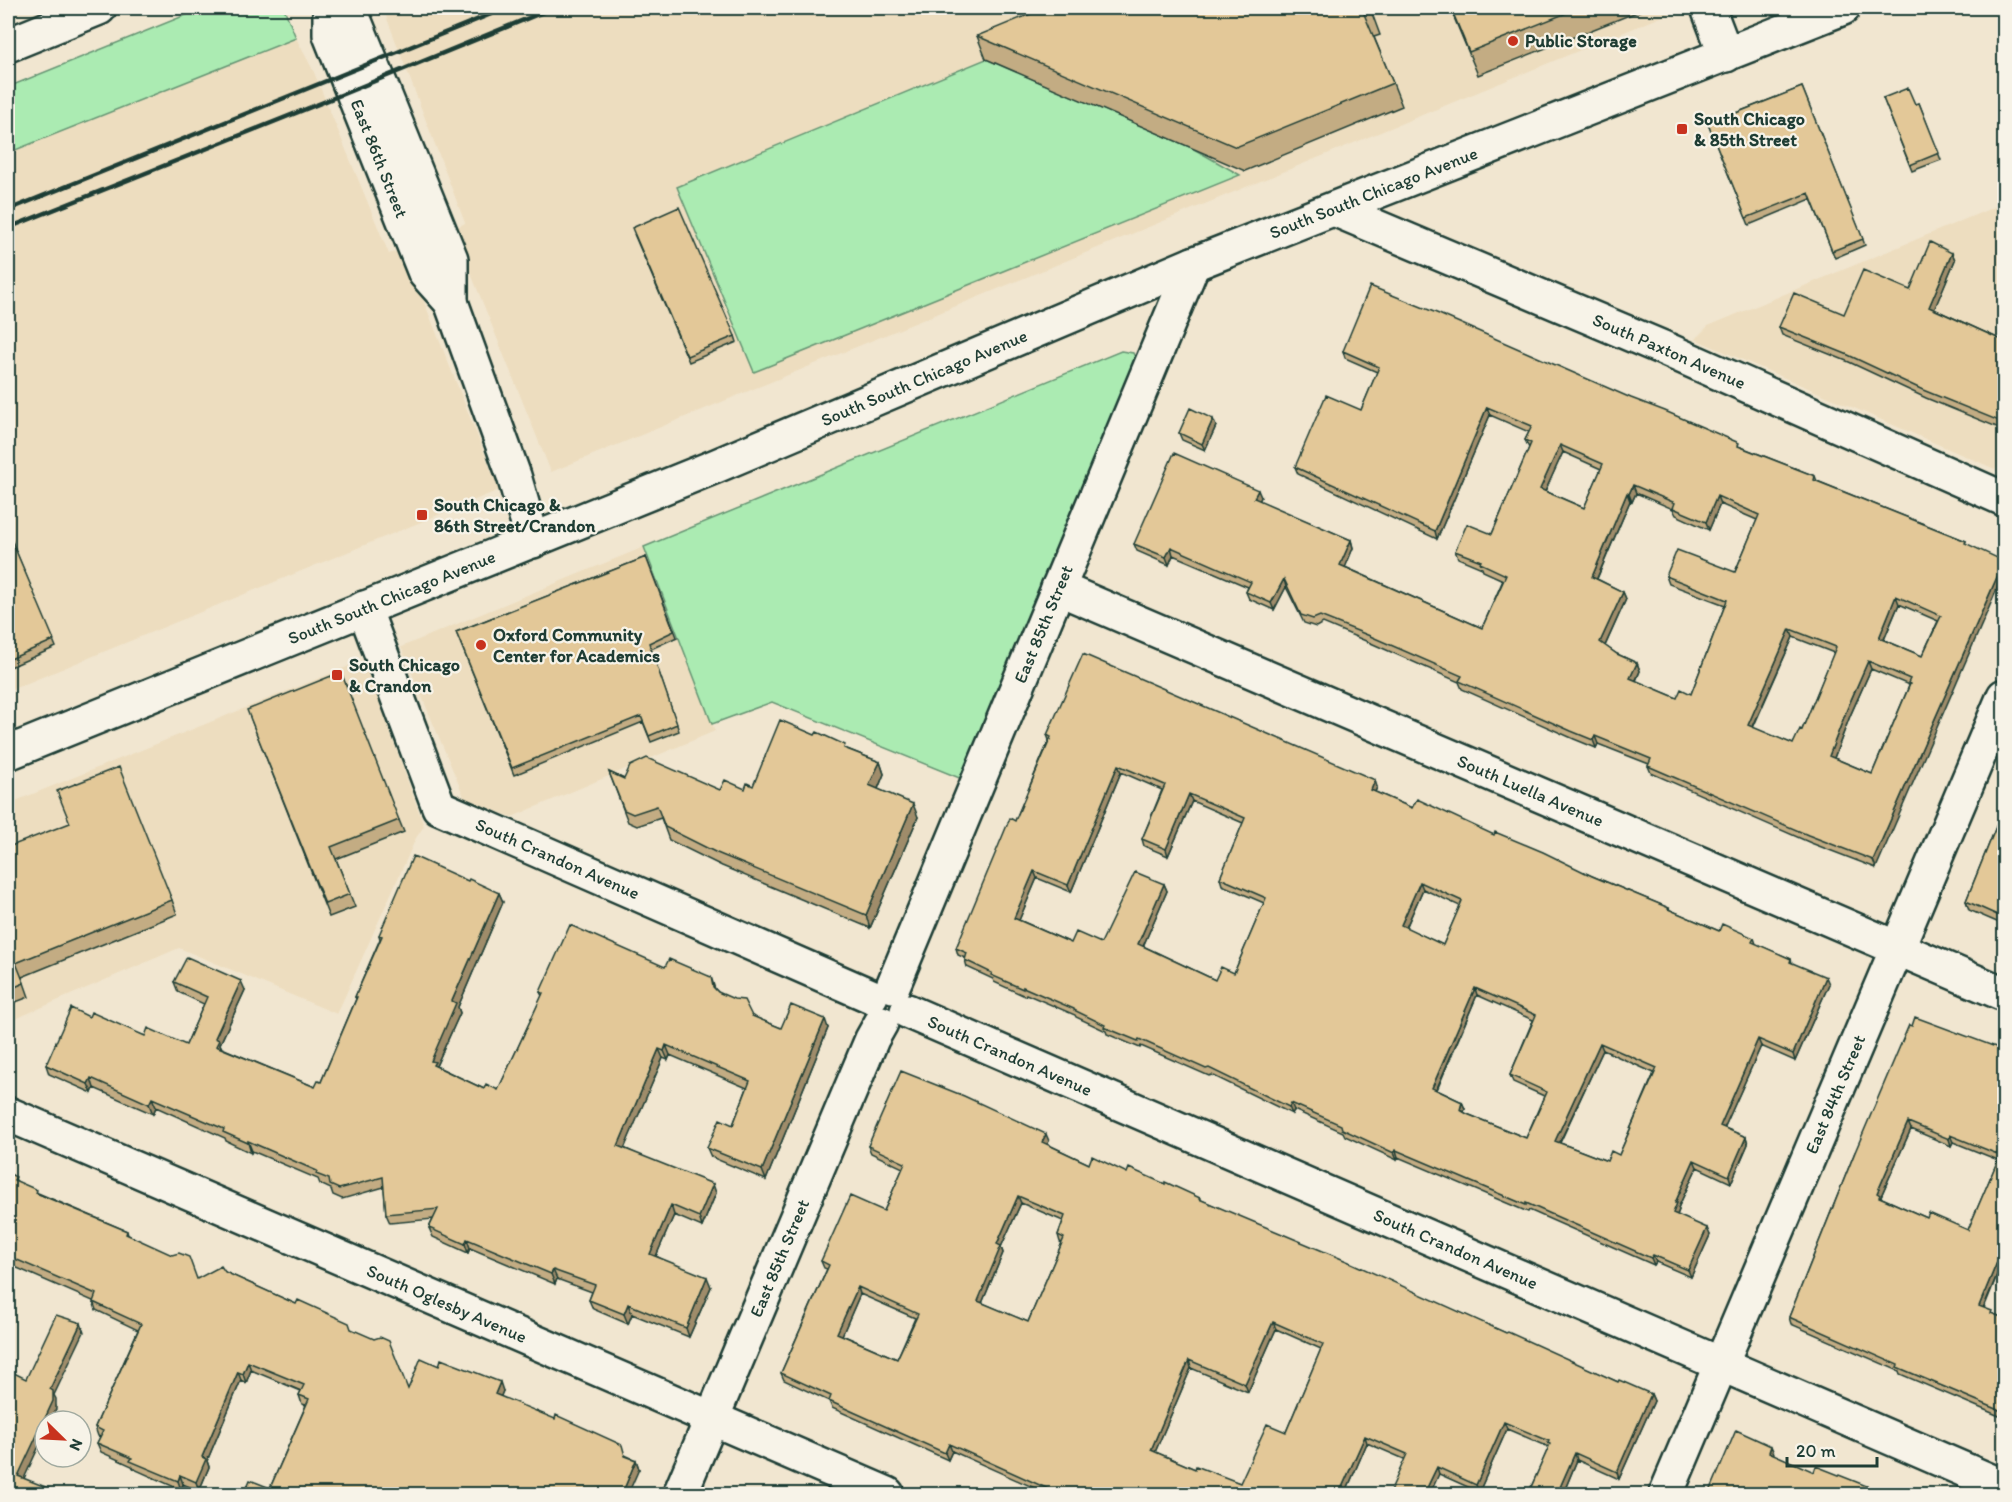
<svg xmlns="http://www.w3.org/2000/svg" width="2012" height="1502" font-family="Itim,sans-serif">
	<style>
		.built { fill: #edddbf }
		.green { fill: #abebb2; stroke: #659473; stroke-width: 1.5 }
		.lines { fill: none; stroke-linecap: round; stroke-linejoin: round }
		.minor-casing { stroke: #1f3d34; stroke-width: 38 }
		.major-casing { stroke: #1f3d34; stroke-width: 38 }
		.highway-casing { stroke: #1f3d34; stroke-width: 38 }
		.minor { stroke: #f7f3e8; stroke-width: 33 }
		.major { stroke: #f7f3e8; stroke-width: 33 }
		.highway { stroke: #f7f3e8; stroke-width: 33 }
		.rail { stroke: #1f3d34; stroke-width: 4.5 }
		.wall { fill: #c3ac83; stroke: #1f3d34; stroke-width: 1.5; fill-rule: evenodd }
		.shaded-wall { fill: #9f8c6a; stroke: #1f3d34; stroke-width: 1.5 }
		.building { fill: #e3c898; stroke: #1f3d34; stroke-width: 1.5; fill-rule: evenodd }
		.poi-dot { fill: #c8321e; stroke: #f7f3e8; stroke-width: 2 }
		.labels { text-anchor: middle; stroke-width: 4.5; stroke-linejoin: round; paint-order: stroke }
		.poi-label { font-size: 18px; font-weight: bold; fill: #1f3d34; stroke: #f7f3e8; text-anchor: start }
		.street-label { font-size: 18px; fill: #1f3d34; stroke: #f7f3e8 }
	</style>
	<rect width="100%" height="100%" fill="#f1e6d0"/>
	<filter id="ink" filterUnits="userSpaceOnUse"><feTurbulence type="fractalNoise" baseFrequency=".0167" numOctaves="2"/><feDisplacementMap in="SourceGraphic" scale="12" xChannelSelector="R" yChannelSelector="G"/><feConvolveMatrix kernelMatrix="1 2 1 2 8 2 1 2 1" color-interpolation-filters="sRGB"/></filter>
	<g filter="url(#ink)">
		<!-- built -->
		<path class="built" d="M383,8H1683L551,472L453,229L465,223Z
			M296,38L313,70L389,254L403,249L499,490L8,691V153Z
			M2004,203V473L1695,339L1708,326Z
			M644,547L715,731L512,817L465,799L401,647Z
			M364,660L424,826L416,838L337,1014L179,948L8,1022V804Z"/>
		<!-- green -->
		<path class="green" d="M203,8H284L296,38L8,153V87Z
			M986,59L1192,148L1240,175L754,372L677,187Z
			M1121,351L1133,353L1139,366L962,779L772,702L712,724L644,547Z"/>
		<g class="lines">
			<!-- minor casing -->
			<g class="minor-casing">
				<g id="minor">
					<path id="s1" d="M330,8V35L425,273L451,302V259L356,24L340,8"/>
					<path d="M1708,8L1726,55"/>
					<path id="s2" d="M1334,209L1663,348L2004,499"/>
					<path d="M451,302L514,476L533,541"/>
					<path id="s3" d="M1058,588L2004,994"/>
					<path id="s4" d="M364,608L439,807L871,996"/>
					<path id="s5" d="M893,986L1193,264"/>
					<path id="s6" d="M907,1011L2004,1487"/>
					<path id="s7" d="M8,1114L887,1494"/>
					<path id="s8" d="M680,1494L872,1039L881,1023"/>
					<path id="s9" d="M1666,1494L2004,696"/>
				</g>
			</g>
			<!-- major casing -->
			<g class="major-casing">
				<g id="major">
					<path id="s10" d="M8,753L716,466L1193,264L1843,8"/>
				</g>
			</g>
			<!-- highway casing -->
			<g class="highway-casing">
				<path id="highway" d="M8,45L99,8"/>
			</g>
			<!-- minor -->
			<use href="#minor" class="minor"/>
			<!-- major -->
			<use href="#major" class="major"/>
			<!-- highway -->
			<use href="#highway" class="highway"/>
			<!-- rail -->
			<path class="rail" d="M8,210L506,8
				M8,228L326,101L553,8"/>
		</g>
		<!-- wall -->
		<path class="wall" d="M1370,8L1380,35L1374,37L1393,83L1402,106L1245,171L986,59L977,36Z
			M1450,8H1647L1478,75Z
			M1802,87L1865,245L1835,258L1811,199L1749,225L1708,124Z
			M1883,98L1915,104L1919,103L1941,160L1912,171Z
			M634,234L735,336L737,342L689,362Z
			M1952,253L1955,260L1934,309L2004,341V430L1926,398L1849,362L1782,335L1779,327L1844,314L1910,290Z
			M1343,351L1741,447L1815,476L1817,481L1966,541L1876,868L1811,843L1651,773L1648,766L1649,764L1598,744L1596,748L1574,739L1462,689L1459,682L1373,644L1323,623L1316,627L1304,623L1286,587L1274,610L1249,599L1246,592L1248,587L1173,555L1169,565L1137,551L1134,544L1261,497L1259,501L1351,540L1353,548L1345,567L1482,628L1503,580L1483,571L1482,568L1458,558L1455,551L1492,534L1529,448L1525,440L1529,432L1490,415L1437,539L1298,474L1295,467L1361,410L1377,372L1345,358ZM1563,452L1601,469L1584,508L1545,491ZM1636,493L1673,509L1676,515L1709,530L1720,504L1757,520L1735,572L1666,576L1669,584L1725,605L1691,694L1677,698L1636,681L1640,671L1637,663L1617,654L1605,646L1626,599L1623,592L1597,579L1630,501L1632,502ZM1899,604L1938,621L1922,656L1884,640ZM1793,637L1834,653L1802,730L1793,744L1753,728ZM1871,669L1909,685V686L1872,774L1834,758L1850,716Z
			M1216,426L1205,450L1182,440L1179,433Z
			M8,532L56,647L8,668Z
			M646,557L677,637L651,649L679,731L651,742L643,722L514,775L456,632Z
			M252,722L399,820L404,832L336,859L355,907L329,917Z
			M1047,735L1377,787L1375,792L1412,808L1494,835L1669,908L1670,910L1719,931L1754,938L1756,944L1791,959L1792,963L1829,984L1795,1061L1761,1046L1724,1128L1746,1137L1748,1144L1731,1183L1697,1167L1678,1208L1679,1210L1677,1215L1710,1235L1691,1277L1656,1262L1654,1265L1529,1210L1528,1212L1398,1157L1397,1160L1345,1136L1343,1132L1294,1110L1292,1114L1212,1075L1209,1076L1141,1046L1140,1048L1107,1034L1106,1031L1076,1017L1075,1015L1026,994L1025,996L994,982L993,979L967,967L965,960V958L958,955L956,948L1015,821L1049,740ZM1121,772L1162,790L1142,839L1144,846L1168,856L1192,801L1243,823L1220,878L1222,885L1264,903L1234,973L1215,980L1143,946L1167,891L1164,884L1101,943H1071L1019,920L1037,878L1071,892ZM1423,889L1460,906L1443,945L1406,928ZM1477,995L1533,1020L1510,1075L1513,1082L1544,1096L1526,1138L1467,1114L1464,1112L1465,1109L1462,1102L1437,1090ZM1603,1050L1654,1073L1619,1155L1607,1161L1560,1143Z
			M847,749L880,762L884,774L878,789L918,817L870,928L722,866L669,840L661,818L637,826L628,822L609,772L624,779L720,790L745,789Z
			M2004,807V925L1969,910L1966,901Z
			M8,845L172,900L177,914L22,977L29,997L8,1005Z
			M468,881L499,893L503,902L458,1007L460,1013L436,1066L484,1089L498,1090L542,996L540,992L665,967L711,977L715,989L718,992L752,1016L781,1028H828L766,1180L711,1157L707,1148L733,1125L747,1088L670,1055L668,1060L663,1058L624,1148L716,1193L702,1227L674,1215L656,1256L711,1287L689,1337L632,1314L628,1324L593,1309L589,1300L592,1292L557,1279L555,1284L470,1248L468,1253L433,1237L429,1228L433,1219L390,1223L386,1214L384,1187L342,1199L333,1195L331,1189L320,1184L318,1179L252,1151L251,1153L226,1141L225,1138L156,1107L153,1114L94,1088L92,1093L49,1074L46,1065L89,1017L145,1036L186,1045L204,1004L178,992L174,982L245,990L220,1044L222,1048L315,1087L321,1082L356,999L355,997L380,939L379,935Z
			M2004,1050V1258L1984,1308L1993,1314L2004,1318V1418L1900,1374L1899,1371L1791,1324L1789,1317L1855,1152ZM1911,1129L1951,1146L1953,1142L1998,1160L1968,1230L1927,1218L1882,1198L1881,1196Z
			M1049,1141L1047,1144L1089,1164L1127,1173L1201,1200L1618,1382L1651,1394L1654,1401L1619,1479L1577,1460L1563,1494H1528L1549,1447L1507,1429L1479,1492L1439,1474L1367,1443L1345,1494H1048L952,1451L948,1460L832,1408L829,1401L784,1380L781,1373L827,1269L824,1268L821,1261L884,1211L903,1168L871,1153L868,1146ZM1021,1203L1063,1221L1058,1235L1060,1242L1062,1243L1028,1322L982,1303L1003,1253L1001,1247ZM860,1294L915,1318L897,1359L842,1335ZM1276,1329L1321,1349L1286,1432L1240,1483L1195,1469L1155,1452L1191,1368L1248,1392Z
			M8,1173L18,1182L38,1193L127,1231L128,1235L197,1279L225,1272L351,1329L408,1389L503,1391L500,1397L636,1460L639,1469L270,1488L306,1405L302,1404L299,1395L301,1391L251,1370L246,1383L241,1380L207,1461L209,1467L199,1491L183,1484L181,1490L134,1469L132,1466L101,1452L97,1443L100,1437L98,1436L95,1427L138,1330L96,1310L93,1301L8,1264Z"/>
		<!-- shaded-wall -->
		<path class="shaded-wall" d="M1952,253L1955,260L1932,315L1929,307Z
			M1487,407L1490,415L1437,539L1435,531Z
			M1213,419L1216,426L1205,450L1202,444Z
			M1560,445L1563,452L1543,496L1540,489Z
			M1633,485L1636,493L1632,502L1629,494Z
			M1258,490L1261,497L1257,506L1254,498Z
			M1627,493L1630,501L1594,585L1592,577Z
			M1717,496L1720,504L1709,530L1706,522Z
			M1351,540L1353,548L1343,573L1340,565Z
			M1171,547L1173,555L1169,565L1166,557Z
			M2004,561V573L1876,868L1873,860Z
			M1284,579L1286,587L1274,610L1271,603Z
			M1623,592L1626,599L1603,650L1600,642Z
			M1896,596L1899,604L1881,646L1879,638Z
			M1790,629L1793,637L1750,733L1748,725Z
			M1868,661L1871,669L1850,716L1832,763L1829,756L1847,709Z
			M1637,663L1640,671L1633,686L1630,678Z
			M1595,736L1598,744L1596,748L1593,740Z
			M880,762L884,774L874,798L869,785Z
			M1118,765L1121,772L1071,892L1068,885Z
			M1375,780L1377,787L1373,797L1371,790Z
			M1189,794L1192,801L1168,856L1166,849Z
			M913,804L918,817L870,928L866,915Z
			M1034,871L1037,878L1017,925L1014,918Z
			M1420,882L1423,889L1404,932L1401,925Z
			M1164,884L1167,891L1141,951L1138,944Z
			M499,893L503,902L458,1007L460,1013L436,1066L438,1072L431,1061L452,1001Z
			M1826,977L1829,984L1795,1061L1793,1054Z
			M241,981L245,990L220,1044L222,1050L216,1046L215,1038Z
			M1475,988L1477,995L1434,1095L1432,1088Z
			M825,1019L828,1028L766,1180L762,1170Z
			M1758,1039L1761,1046L1722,1133L1720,1126Z
			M1600,1043L1603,1050L1557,1148L1555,1141Z
			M666,1045L670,1055L668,1060L664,1051Z
			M659,1049L663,1058L621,1156L618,1146Z
			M91,1078L94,1088L92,1093L88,1084Z
			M152,1098L156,1107L153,1114L149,1104Z
			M1462,1102L1465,1109L1462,1117L1460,1110Z
			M1291,1103L1294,1110L1292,1114L1289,1107Z
			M1908,1122L1911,1129L1881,1196L1883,1202L1877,1193Z
			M1046,1134L1049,1141L1045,1149L1042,1142Z
			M1950,1135L1953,1142L1951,1146L1949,1139Z
			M1746,1137L1748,1144L1731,1183L1729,1176Z
			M248,1141L252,1151L251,1153L248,1143Z
			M1396,1150L1398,1157L1397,1160L1394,1153Z
			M1694,1160L1697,1167L1678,1208L1679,1210L1675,1220L1673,1213L1675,1203Z
			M713,1184L716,1193L702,1227L699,1217Z
			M1018,1196L1021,1203L1001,1247L1003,1253L980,1308L978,1301L997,1244Z
			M671,1205L674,1215L653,1263L650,1254Z
			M1707,1228L1710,1235L1691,1277L1688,1270Z
			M467,1239L470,1248L468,1253L465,1244Z
			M2004,1245V1258L1981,1313L1979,1306Z
			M1653,1255L1656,1262L1654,1265L1651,1258Z
			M553,1270L557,1279L555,1284L551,1274Z
			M707,1277L711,1287L689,1337L686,1328Z
			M858,1287L860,1294L840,1340L837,1333Z
			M628,1304L632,1314L628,1324L624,1314Z
			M1273,1322L1276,1329L1248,1392L1245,1384Z
			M81,1323L84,1332L54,1395L56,1399V1409L51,1421H45V1433L21,1485L18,1476L50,1389Z
			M1189,1360L1191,1368L1153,1457L1151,1450Z
			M248,1362L251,1370L246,1383L243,1374Z
			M238,1372L241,1380L207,1461L209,1467L199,1491L196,1482L202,1457Z
			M500,1382L503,1391L498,1403L495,1394Z
			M1651,1394L1654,1401L1619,1479L1617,1472Z
			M1504,1422L1507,1429L1479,1492L1476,1485Z
			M1365,1436L1367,1443L1345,1494H1339Z
			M949,1444L952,1451L948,1460L945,1453Z
			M1771,1446L1774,1453L1771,1460L1769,1452Z
			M1575,1453L1577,1460L1563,1494H1557Z
			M636,1460L639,1469L628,1494H622Z
			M1437,1467L1439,1474L1430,1494H1424Z
			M180,1475L183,1484L181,1490L178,1481Z"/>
		<!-- building -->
		<path class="building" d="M1045,8H1370L1371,11L1364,14L1393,83L1236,147L977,36Z
			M1451,8H1579L1469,52Z
			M1802,87L1863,239L1832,251L1809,193L1746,218L1708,124Z
			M1908,88L1915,104L1919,103L1939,153L1910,165L1883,98Z
			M679,207L735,336L687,356L632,228Z
			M1930,242L1952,253L1929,307L2004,341V423L1923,390L1846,354L1779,327L1794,293L1844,314L1863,270L1910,290Z
			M1370,286L1439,314L1631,398L1665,411L1739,443L1738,446L1815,476L1814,480L1966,541L1965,543L2004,561L1873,860L1808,835L1648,766L1651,759L1595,736L1593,740L1571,731L1459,681L1462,676L1370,636L1320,616L1313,619L1301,615L1284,579L1271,603L1246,592L1251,582L1171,547L1166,557L1134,544L1174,453L1258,490L1254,498L1351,540L1340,565L1482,628L1506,575L1480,563L1481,561L1455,551L1467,524L1492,534L1531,443L1525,440L1532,426L1487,407L1435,531L1295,467L1326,395L1361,410L1379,367L1343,351ZM1560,445L1603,464L1584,508L1540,489ZM1633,485L1675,503L1673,508L1706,522L1717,496L1759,515L1735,572L1677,550L1666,576L1727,600L1691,694L1681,689L1677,698L1630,678L1637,663L1617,654L1600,642L1623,592L1592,577L1627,493L1629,494ZM1896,596L1941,616L1922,656L1879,638ZM1790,629L1836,647L1802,730L1800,729L1793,744L1748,725ZM1868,661L1910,679L1908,683L1910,684L1872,774L1829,756L1847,709Z
			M1190,408L1213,419L1202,444L1179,433Z
			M8,532L54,640L8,660Z
			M646,557L674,631L649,643L677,724L649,736L641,716L512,768L456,632Z
			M1083,654L1375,780L1371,790L1412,808L1417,799L1494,835L1495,832L1543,852L1592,876L1669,908L1668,909L1719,931L1722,924L1754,938L1752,942L1791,959L1790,962L1826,977L1793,1054L1758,1039L1720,1126L1746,1137L1729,1176L1694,1160L1675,1203H1677L1673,1213L1707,1228L1688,1270L1653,1255L1651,1258L1526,1203V1205L1396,1150L1394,1153L1342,1129L1341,1125L1291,1103L1289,1107L1209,1068L1206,1069L1139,1039L1138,1041L1104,1027L1105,1025L1074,1010V1009L1023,987V989L991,975L992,973L965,960L967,953L956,948L1010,818L1015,821L1051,737L1047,735ZM1118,765L1165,785L1142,839L1166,849L1189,794L1245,818L1220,878L1266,898L1234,973L1221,967L1215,980L1138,944L1164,884L1135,872L1101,943L1076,932L1071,943L1014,918L1034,871L1068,885ZM1420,882L1462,901L1443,945L1401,925ZM1475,988L1536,1015L1510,1075L1547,1092L1526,1138L1467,1114L1460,1110L1462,1102L1432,1088ZM1600,1043L1657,1068L1619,1155L1611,1151L1607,1161L1555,1141Z
			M341,672L399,820L331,847L350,894L325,904L247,710Z
			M780,720L815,735L817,732L845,745L844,748L880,762L869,785L913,804L866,915L717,853L665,827L657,806L633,814L624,810L609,772L624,779L630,766L647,758L720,790L725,780L745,789L747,783L753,786Z
			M119,767L172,900L16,963L24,983L8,990V845L11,846L70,823L57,791Z
			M2004,807V918L1966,901Z
			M413,856L468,881L469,879L499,893L452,1001L456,1003L431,1061L435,1062L433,1065L484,1089L486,1084L498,1090L543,993L540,992L570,925L665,967L669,959L711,977L713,987L718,992L734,999L744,1000L752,1016L781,1028L791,1005L825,1019L762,1170L707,1148L720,1119L733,1125L750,1081L666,1045L664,1051L659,1049L618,1146L713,1184L699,1217L671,1205L650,1254L707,1277L686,1328L628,1304L624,1314L589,1300L595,1285L553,1270L551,1274L467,1239L465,1244L429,1228L438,1209L386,1214L383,1177L339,1189L330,1185L329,1179L316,1174L317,1171L248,1141V1143L223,1132L224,1129L152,1098L149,1104L91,1078L88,1084L46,1065L71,1008L89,1017L91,1012L145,1036L148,1028L186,1045L207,997L174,982L187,957L241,981L215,1038L219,1040L216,1046L315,1087L318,1081L321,1082L357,997H355L382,936L379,935Z
			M1915,1017L2004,1050V1245L1979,1306L1992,1311L1991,1313L2004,1318V1412L1897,1367L1898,1365L1789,1317L1855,1152L1909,1025L1912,1026ZM1908,1122L1949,1139L1950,1135L2000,1155L1968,1230L1929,1213L1927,1218L1879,1197L1880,1195L1877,1193Z
			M901,1071L964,1096L1046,1134L1042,1142L1089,1164L1092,1156L1127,1173L1129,1168L1165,1184V1182L1200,1198L1199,1199L1349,1262L1506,1333L1508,1332L1618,1382L1619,1380L1651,1394L1617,1472L1575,1453L1557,1494H1528L1550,1444L1548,1443L1549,1441L1504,1422L1476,1485L1437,1467L1424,1494H1389L1407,1454L1365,1436L1339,1494H1054L1053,1491L949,1444L945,1453L829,1401L831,1396L781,1373L829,1265L821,1261L850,1196L884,1211L905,1163L868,1146ZM1018,1196L1065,1216L1058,1235L1064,1238L1028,1322L978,1301L1001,1246L997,1244ZM858,1287L918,1314L897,1359L837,1333ZM1273,1322L1323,1344L1286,1432L1267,1424L1240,1483L1196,1466L1195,1469L1151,1450L1189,1360L1245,1384Z
			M8,1173L16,1177L14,1180L37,1190L36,1193L127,1231L126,1234L172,1255L179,1253L189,1257L197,1279L221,1266L225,1272L296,1304L298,1300L349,1323L351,1329L374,1339L380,1337L389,1341L408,1389L421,1358L439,1366L441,1359L500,1382L495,1394L555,1419L556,1415L622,1445L625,1456L636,1460L622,1494H244L250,1480L270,1488L309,1399L299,1395L304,1385L248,1362L243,1374L238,1372L202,1457L206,1459L196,1482L180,1475L178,1481L130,1461L132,1458L97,1443L103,1431L95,1427L141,1324L93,1302L96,1294L8,1256Z
			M56,1315L81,1323L50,1389L53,1391V1401L18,1476L63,1494H8V1370L26,1379Z
			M1736,1430L1771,1446L1769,1452L1814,1472L1816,1466L1887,1494H1709Z
			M732,1491L739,1494H730Z"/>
	</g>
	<!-- markers -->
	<g class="poi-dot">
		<circle cx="1513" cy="41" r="6"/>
		<rect x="1676" y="123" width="12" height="12" rx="3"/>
		<rect x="416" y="509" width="12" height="12" rx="3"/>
		<circle cx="481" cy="645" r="6"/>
		<rect x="331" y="669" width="12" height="12" rx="3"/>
	</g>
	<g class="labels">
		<!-- poi labels -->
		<g class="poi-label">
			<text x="1525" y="47">Public Storage</text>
			<text x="1694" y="125">South Chicago<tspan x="1694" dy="21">&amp; 85th Street</tspan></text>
			<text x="434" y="511">South Chicago &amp;<tspan x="434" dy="21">86th Street/Crandon</tspan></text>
			<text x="493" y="641">Oxford Community<tspan x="493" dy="21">Center for Academics</tspan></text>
			<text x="349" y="671">South Chicago<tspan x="349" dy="21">&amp; Crandon</tspan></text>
		</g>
		<!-- street labels -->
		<g class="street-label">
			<text dy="6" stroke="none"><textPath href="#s1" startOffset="160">East 86th Street</textPath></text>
			<text dy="6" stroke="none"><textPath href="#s10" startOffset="1476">South South Chicago Avenue</textPath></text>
			<text dy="6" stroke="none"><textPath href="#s2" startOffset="364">South Paxton Avenue</textPath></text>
			<text dy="6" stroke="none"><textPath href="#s10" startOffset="990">South South Chicago Avenue</textPath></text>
			<text dy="6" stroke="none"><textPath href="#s10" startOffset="414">South South Chicago Avenue</textPath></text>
			<text dy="6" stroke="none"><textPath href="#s5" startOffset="392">East 85th Street</textPath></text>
			<text dy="6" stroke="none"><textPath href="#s3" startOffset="514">South Luella Avenue</textPath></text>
			<text dy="6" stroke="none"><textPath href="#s4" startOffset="342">South Crandon Avenue</textPath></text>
			<text dy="6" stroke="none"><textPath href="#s6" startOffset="112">South Crandon Avenue</textPath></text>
			<text dy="6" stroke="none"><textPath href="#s9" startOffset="434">East 84th Street</textPath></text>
			<text dy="6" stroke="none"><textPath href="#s6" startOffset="598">South Crandon Avenue</textPath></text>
			<text dy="6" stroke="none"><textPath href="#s8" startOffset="256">East 85th Street</textPath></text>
			<text dy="6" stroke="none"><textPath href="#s7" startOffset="478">South Oglesby Avenue</textPath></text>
		</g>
	</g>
	<!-- margin -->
	<rect width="2012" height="1502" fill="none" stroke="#f7f3e8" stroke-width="30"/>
	<rect x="15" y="15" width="1982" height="1472" fill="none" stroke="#1f3d34" stroke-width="2" filter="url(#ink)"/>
	<!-- north arrow -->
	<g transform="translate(63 1439) rotate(114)"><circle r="28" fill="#f7f3e8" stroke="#a1aaa0" stroke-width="1.5"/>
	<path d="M0-4.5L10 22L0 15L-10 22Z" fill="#c8321e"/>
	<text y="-9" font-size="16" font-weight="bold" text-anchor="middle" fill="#1f3d34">N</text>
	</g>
	<!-- scale -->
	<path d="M1787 1457v9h90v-9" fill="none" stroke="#1f3d34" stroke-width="3"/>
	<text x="1796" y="1457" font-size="18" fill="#1f3d34" stroke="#f7f3e8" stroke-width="4.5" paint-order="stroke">20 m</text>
</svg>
